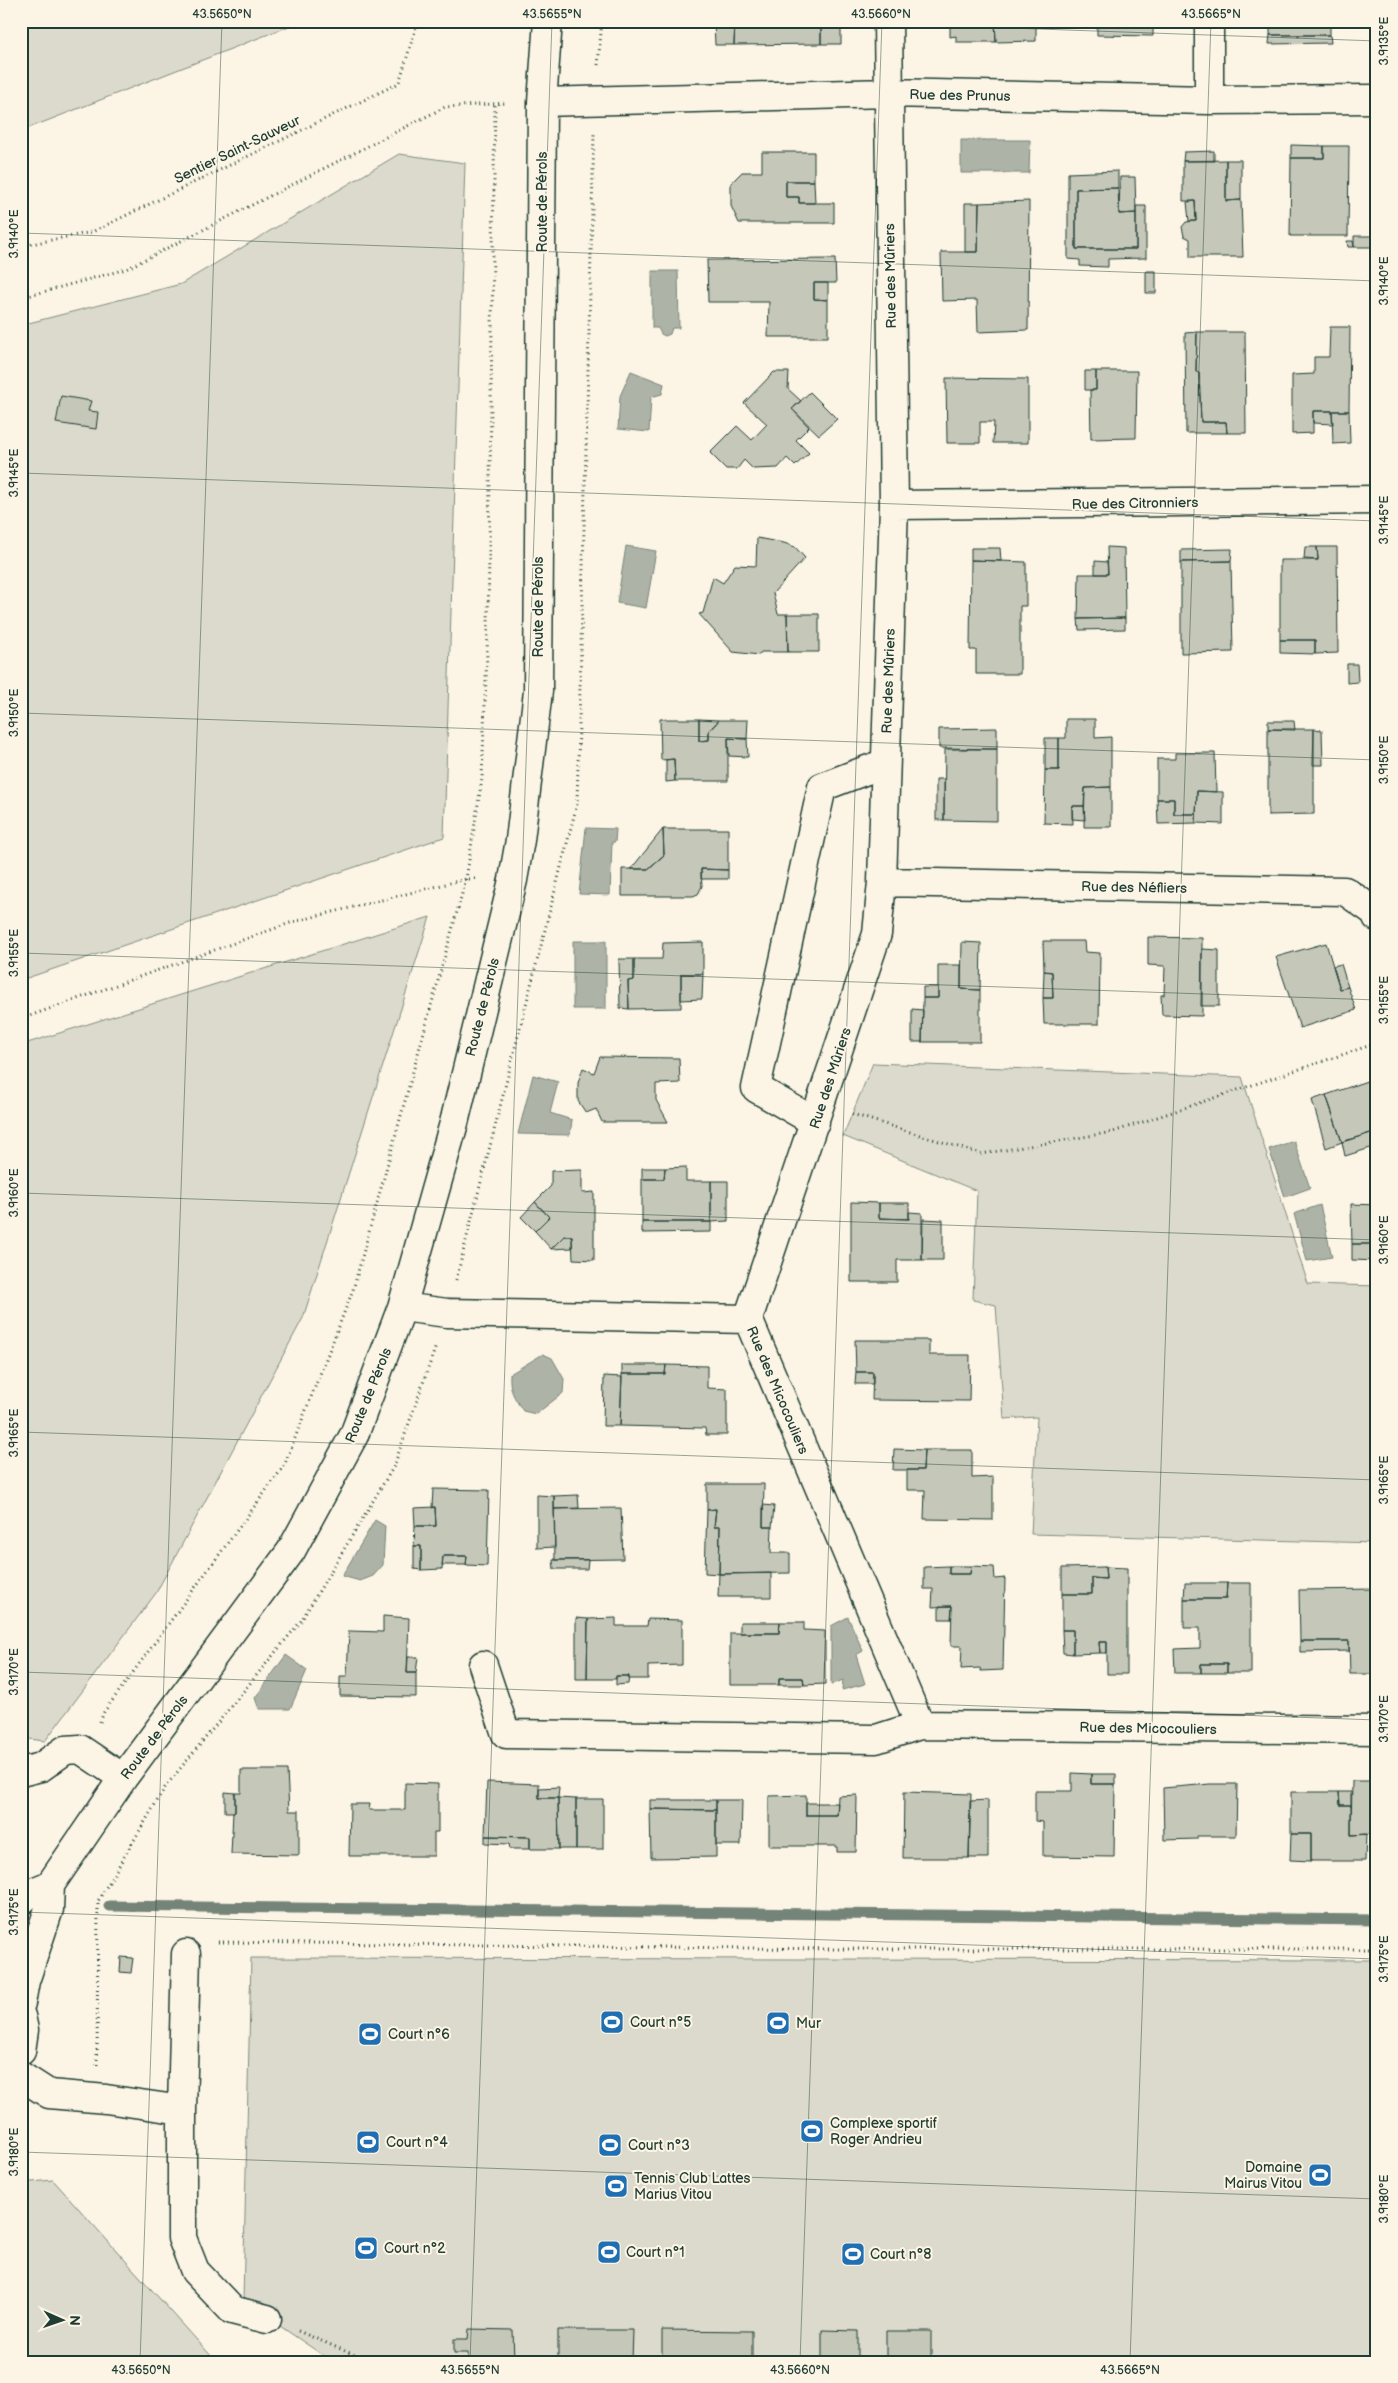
<svg xmlns="http://www.w3.org/2000/svg" width="1398" height="2383" font-family="'Balsamiq Sans',sans-serif">
	<style>
		.green { fill: #dcdacc; stroke: #7e8c80 }
		.water { fill: #aeb3a7; stroke: #758479 }
		.lines { fill: none; stroke-linecap: round; stroke-linejoin: round }
		.stream { stroke: #758479; stroke-width: 11 }
		.building { fill: #c5c7b9; stroke: #1f3d34 }
		.minor-casing { stroke: #1f3d34; stroke-width: 31 }
		.path { stroke: #1f3d34; stroke-width: 3; stroke-dasharray: 1 4; stroke-linecap: butt }
		.minor { stroke: #fcf5e5; stroke-width: 28 }
		.ticks { fill: none; stroke: #1f3d34; stroke-width: 1; stroke-opacity: 0.45 }
		.labels { text-anchor: middle; stroke-width: 4; stroke-linejoin: round; paint-order: stroke }
		.street-label { font-size: 14px; fill: #1f3d34; stroke: #fcf5e5 }
		.poi-label { font-size: 14px; fill: #1f3d34; stroke: #fcf5e5; text-anchor: start }
		.neatline { fill: none; stroke: #1f3d34; stroke-width: 2 }
		.ticks-label { font-size: 12px; text-anchor: middle; fill: #1f3d34 }
	</style>
	<rect width="100%" height="100%" fill="#fcf5e5"/>
	<filter id="ink" filterUnits="userSpaceOnUse"><feTurbulence type="fractalNoise" baseFrequency=".02" numOctaves="2"/><feDisplacementMap in="SourceGraphic" scale="10" xChannelSelector="R" yChannelSelector="G"/><feConvolveMatrix kernelMatrix="1 2 1 2 8 2 1 2 1" color-interpolation-filters="sRGB"/></filter>
	<g filter="url(#ink)">
		<!-- green -->
		<path class="green" d="M21,21H302L21,131Z
			M399,154L465,163L444,837L21,980V325L181,284Z
			M430,917L303,1318L156,1593L45,1741L21,1738V1045Z
			M873,1063L1242,1077L1308,1284L1377,1286V1543L1031,1534L1037,1417L1004,1419L996,1305L973,1300L977,1191L843,1136Z
			M251,1958L1377,1960V2362H333L243,2301Z
			M53,2180L213,2358L221,2362H21V2183Z"/>
		<!-- water -->
		<path class="water" d="M961,140H1030L1029,173H961Z
			M652,271H678L679,328H672L670,334L665,336L661,334L658,328H652Z
			M631,371L664,384L662,394L651,397L649,432L618,429L620,396Z
			M626,546L656,551L646,608L617,603Z
			M586,828L616,829L615,842H612L610,895L579,894Z
			M573,941H606V1009H573Z
			M533,1075L558,1082L550,1113L572,1120L570,1135L518,1134Z
			M1294,1141L1310,1188L1285,1197L1269,1149Z
			M1320,1205L1332,1257L1307,1261L1294,1214Z
			M543,1354L552,1358L564,1379L563,1393L536,1414L523,1411C514,1397 509,1391 510,1374Z
			M375,1520L385,1526L383,1565L373,1576L360,1581L342,1576Z
			M848,1617L863,1651L856,1655L865,1684L842,1690L843,1680L831,1685V1626Z
			M286,1655L307,1670L290,1709H259L255,1698Z"/>
		<g class="lines">
			<!-- stream -->
			<path class="stream" d="M109,1906L1377,1920"/>
		</g>
		<!-- building -->
		<path class="building" d="M714,21H735L734,45H715Z
			M735,21H821V44L734,45Z
			M821,21H841V44H821Z
			M950,21H995L996,42H956V36L950,37Z
			M995,21H1036V41L996,42Z
			M1097,21H1153V36L1097,35Z
			M1270,21H1330V35H1270Z
			M1270,35H1330L1331,43L1269,44Z
			M1291,145L1324,146V158H1291Z
			M1324,146H1349L1348,236H1290L1291,158H1324Z
			M1214,151V161H1183L1184,152Z
			M762,152H814V181H786V197H799V203H834V223H739L731,206V183L742,172H762Z
			M1226,160H1241V200L1226,201Z
			M1226,160V201L1241,200L1243,257H1190V239L1184,236L1182,227L1186,222L1196,221L1195,201H1183V161Z
			M1118,171V188L1076,189V249H1136V206H1146V258L1108,259V267L1080,266V260L1068,259V173Z
			M1120,177H1135L1136,213L1119,214Z
			M786,181H814L815,203H799V197H786Z
			M1118,188L1119,214L1136,213V249H1076V189Z
			M1029,201L1028,330L978,332L977,300L942,301L941,252H978L979,203Z
			M1195,201L1196,221H1189L1187,202Z
			M965,203H979L978,252H965Z
			M1354,236H1375L1374,247H1354Z
			M1347,241H1353L1354,247H1348Z
			M835,259L836,283H814V299L828,300V337H768L769,302H708L707,260Z
			M1146,271H1156V293H1146Z
			M814,283H828V300L814,299Z
			M1330,327H1350L1349,411H1313V433L1292,434V375L1314,374V357H1329Z
			M1197,332H1245L1246,433H1227L1226,422H1201L1199,372H1196Z
			M1197,332L1196,372H1199L1201,422H1226L1227,433H1186L1185,333Z
			M1085,371H1096V390H1085Z
			M1096,371H1137L1136,438L1091,439L1090,390H1096Z
			M774,372H789L788,389L801,401L792,409L809,427L796,440L809,453L795,466L787,458L778,468L753,469L744,460L737,469H726L710,453L737,426L752,440L767,424L744,403Z
			M946,378L1028,379V443H993L994,422H980V443H947Z
			M810,392L837,419L819,435L792,409Z
			M61,396L91,401L88,411L98,412L96,429L56,423Z
			M1313,411H1332L1333,424L1313,423Z
			M1332,411H1349L1350,443L1333,444Z
			M757,538L784,543L795,547L805,558L773,593L778,614H787L788,652H761L759,655L733,652L699,614L703,613L713,577L723,583L735,565L756,566Z
			M1107,547L1124,548L1125,618L1078,619L1079,574H1108Z
			M1305,547H1317L1318,560L1304,559Z
			M1317,547H1337L1338,653L1315,654V640H1280V560H1318Z
			M971,548H1000L1001,561L971,560Z
			M1232,549L1231,561L1181,562V550Z
			M971,560L1026,562V606H1020V674H976V650H970Z
			M1095,561L1107,562L1108,574H1095Z
			M1231,561L1233,652L1181,653V562Z
			M787,614H819V652H788Z
			M1125,618V629L1079,630L1078,619Z
			M1280,640H1315V654L1280,653Z
			M1347,664H1357L1358,682L1347,683Z
			M660,719H699V741L709,740V731L719,720H748L747,739L728,738V781H675L674,759L661,760Z
			M699,719L719,720L709,731V740L699,741Z
			M1066,719H1095V738L1111,737V787L1085,788L1084,806H1072L1073,824L1044,823L1045,770H1059V738H1066Z
			M1268,721H1294L1295,730L1268,729Z
			M997,728V749L939,748V729Z
			M1268,729H1314V814L1268,815Z
			M1314,729L1322,730L1323,765H1313Z
			M728,738L747,739L748,757L729,756Z
			M1045,738H1059V770H1045Z
			M945,749H997V821L944,820Z
			M1175,753H1215L1216,792L1197,791L1196,814H1174V799H1157V759H1175Z
			M674,759L675,781L666,782V760Z
			M936,779H944V820H936Z
			M1111,787V827H1084L1085,788Z
			M1197,791L1223,792V824L1196,823Z
			M1157,799H1174V814H1196V823L1158,824Z
			M1072,806H1084L1085,820L1072,819Z
			M25,814L29,827L21,829V815Z
			M663,829H728V870L701,869L702,886L698,894L693,896H622V869H648L664,855Z
			M663,829L664,855L648,869H631Z
			M701,869L728,870V879H701Z
			M1148,937L1202,938V1016L1162,1015L1161,995H1164L1165,966L1148,965Z
			M1043,941H1084L1085,952L1100,953L1099,1024H1044L1043,998H1053L1052,972L1044,971Z
			M703,942V974H681V1008L629,1009L628,981L634,980V959H662L663,943Z
			M962,942L981,943L980,990L961,989Z
			M1326,943L1340,989L1348,987L1356,1010L1300,1028L1276,957Z
			M1202,949L1219,950V1006H1201Z
			M619,959H634V980L628,981L629,1009L620,1008Z
			M1341,964L1348,987L1340,989L1333,966Z
			M938,965H961V989L980,990V1042H922L923,998H938Z
			M1044,971L1052,972L1053,998H1043Z
			M681,974H703L702,999L681,1000Z
			M923,987H938V998H923Z
			M912,1009L923,1010L922,1042H912Z
			M600,1057L679,1058L680,1083L656,1084V1100L668,1122H602L596,1109L586,1113L578,1101V1083L583,1068L594,1073Z
			M1374,1078L1377,1089V1106L1374,1107L1367,1081Z
			M1367,1081L1374,1107L1377,1106V1131L1342,1142L1326,1095Z
			M1326,1095L1342,1142L1326,1148L1312,1100Z
			M1377,1131V1146L1345,1156L1342,1142Z
			M686,1167V1181H711V1222H642V1179H664L665,1168Z
			M642,1168H665L664,1179H642Z
			M582,1170V1193L594,1192V1260L573,1259L572,1236H564L551,1249L535,1231L549,1217L535,1202L551,1186V1171Z
			M711,1181H728V1221L711,1222Z
			M535,1202L549,1217L535,1231L521,1217Z
			M851,1202L879,1203V1218L909,1219V1212L922,1213V1260H897V1282H851Z
			M879,1203H909V1219L879,1218Z
			M1351,1204L1377,1205V1244H1352Z
			M923,1219L943,1220V1260H922Z
			M642,1222H711V1232L642,1233Z
			M564,1236H572V1248L551,1249Z
			M1352,1244H1377V1261L1352,1260Z
			M855,1340H929V1355H970L969,1401L872,1400L873,1372H856Z
			M622,1365H666L665,1374H622Z
			M666,1365L707,1366V1388L727,1389V1435H706L705,1428L620,1426L622,1374H665Z
			M856,1372H873V1384H855Z
			M604,1376L622,1377L620,1426H603Z
			M894,1449L924,1450L923,1470H893Z
			M924,1450H972V1478L993,1477V1520L924,1519L925,1490H907V1470H923Z
			M707,1484H764L763,1527H772L771,1553H790V1573L719,1574L720,1527H714L716,1509L707,1510Z
			M433,1489L489,1490L487,1566L466,1565L467,1556H443L442,1569L421,1570V1546H414L415,1526H436L435,1507L432,1508Z
			M537,1495L554,1496L555,1547L537,1548Z
			M578,1495L579,1508L554,1509V1496Z
			M763,1505L774,1506L772,1527H763Z
			M435,1507L436,1526H415L414,1508Z
			M621,1508L623,1559L555,1560L554,1509Z
			M716,1509L714,1527H720L719,1574L705,1573L707,1510Z
			M414,1546H421V1570L414,1569Z
			M443,1556H467L466,1565H442Z
			M553,1560H588L587,1569H554Z
			M949,1566V1574H970L971,1566L994,1567L995,1579L1005,1578L1003,1670L981,1671L980,1668L961,1669L962,1646H951L952,1606L932,1607L933,1589H924V1567Z
			M949,1566H971L970,1574H949Z
			M1105,1567L1106,1579L1092,1578V1594H1062V1568Z
			M1105,1567L1127,1568V1674H1107V1642H1099L1100,1653L1073,1654V1630H1062V1594H1092V1578L1106,1579Z
			M771,1573V1597H718L719,1574Z
			M1185,1583H1227L1226,1599H1184Z
			M1227,1583H1251V1673H1227V1664H1201V1673H1175L1174,1649L1200,1648V1628H1184V1599H1226Z
			M1377,1589V1674H1350L1349,1641H1300L1299,1590Z
			M939,1606H952L951,1619H939Z
			M383,1616L409,1618L407,1673H416V1697L340,1696V1676H347L349,1631L383,1632Z
			M576,1618L588,1619L587,1679H576Z
			M616,1618V1626H647L648,1619L682,1620V1665L648,1666V1679H628L629,1676H616V1679H587L588,1619Z
			M740,1622H780L779,1633H740Z
			M780,1622H804V1630L825,1631V1684L804,1685L803,1678H779V1685H730V1633H779Z
			M1062,1630H1073V1654L1063,1653Z
			M1300,1641H1349V1651L1300,1652Z
			M1099,1642H1107V1653H1100Z
			M408,1657H418L416,1673H407Z
			M1201,1664H1227V1673H1201Z
			M616,1676H629L628,1684L616,1685Z
			M779,1678H803L804,1685H779Z
			M241,1770H287L289,1811H299V1855L231,1854L233,1812H235V1793H241Z
			M1072,1773L1091,1774V1784H1115L1114,1857L1043,1856V1822L1035,1821V1791H1072Z
			M1091,1774H1116V1784H1091Z
			M1352,1781H1373L1372,1834L1351,1835Z
			M487,1782L539,1784V1798H558L559,1849H530V1837L485,1836Z
			M405,1783L438,1784V1832H434V1856H349L350,1804H370L369,1810H405Z
			M1210,1784H1237L1236,1836H1197V1839L1164,1840L1163,1788Z
			M559,1787L558,1798H539V1788Z
			M225,1792L235,1793V1812H225Z
			M904,1792L971,1794L969,1858H903Z
			M1291,1792H1339L1340,1805H1351V1835L1366,1834L1365,1861H1311V1834H1291Z
			M1339,1792H1351V1805H1340Z
			M806,1795V1815H837L838,1796L857,1795L856,1852H837V1846H769V1796Z
			M558,1798L576,1799V1849H559Z
			M576,1799H603V1849H576Z
			M650,1800H716V1810L650,1809Z
			M716,1800H742L741,1845H716Z
			M988,1800V1858H969L970,1801Z
			M806,1803H838L837,1815H806Z
			M650,1809L716,1810V1857L651,1858Z
			M1291,1834H1311V1861L1290,1860Z
			M485,1836L530,1837V1849H510L509,1844L485,1843Z
			M121,1957L133,1958L131,1973L120,1972Z
			M469,2329L513,2330L514,2362H468V2353H454V2339H468Z
			M558,2330H633L632,2362H558Z
			M662,2330L752,2331V2362H662Z
			M822,2330L858,2331V2362H822Z
			M886,2331H931V2362H886Z"/>
		<g class="lines">
			<!-- minor casing -->
			<g class="minor-casing">
				<path id="minor" d="M1209,100V21
					M542,102L888,93L1209,100L1377,99
					M894,505L1377,500
					M882,882L1345,891L1375,912L1377,917
					M815,1122L756,1088L822,787L885,763
					M402,1307L447,1313L748,1319L920,1725L1377,1730
					M748,1319L877,934L882,882L894,505L888,21
					M483,1665L506,1734L876,1739L920,1725
					M21,1772L41,1767L65,1750L80,1749L123,1778
					M21,1901L28,1894L50,1885
					M21,2003L25,1981L49,1909L50,1885L123,1778L291,1551L354,1435L402,1307L454,1123L513,880L520,840L538,691L542,102L548,21
					M21,2016L24,2030L21,2051
					M21,2076L49,2094L106,2099L182,2110V2238L195,2271L232,2310L267,2319
					M182,2110L186,1954"/>
			</g>
			<!-- path -->
			<path class="path" d="M598,65L602,21
				M21,246L92,232L399,83L418,21
				M21,298L126,269L445,107L507,103
				M21,1019L293,922L466,879H478
				M852,1114L981,1154L1113,1132L1377,1043
				M456,1280L577,804L594,134
				M100,1722L104,1712L284,1466L353,1290L466,879L482,779L488,627L495,103
				M218,1942L833,1949H1377
				M97,2065L98,1901L166,1786L301,1621L394,1466L436,1346
				M298,2331L371,2362"/>
			<!-- minor -->
			<use href="#minor" class="minor"/>
		</g>
	</g>
	<!-- ticks -->
	<path class="ticks" d="M813,21L1377,41M21,233L1377,281M21,473L1377,521M21,713L1377,760M21,953L1377,1000M21,1193L1377,1240M21,1432L1377,1480M21,1672L1377,1720M21,1912L1377,1959M21,2152L1377,2199M140,2362L222,21M470,2362L552,21M800,2362L882,21M1130,2362L1211,21"/>
	<!-- icons -->
	<defs>
		<g id="stadium-square" transform="scale(1.25)"><rect x="-9" y="-9" width="18" height="18" rx="4" fill="#1f6fb2" stroke="#fcf5e5"/><path d="M0-5a6.5 5 0 1 0 0 10a6.5 5 0 1 0 0-10ZM-3.5-1.8h7v3.6h-7Z" fill="#fff"/></g>
	</defs>
	<g fill-rule="evenodd">
		<use href="#stadium-square" x="612" y="2022"/>
		<use href="#stadium-square" x="778" y="2023"/>
		<use href="#stadium-square" x="370" y="2034"/>
		<use href="#stadium-square" x="812" y="2131"/>
		<use href="#stadium-square" x="368" y="2142"/>
		<use href="#stadium-square" x="610" y="2145"/>
		<use href="#stadium-square" x="1320" y="2175"/>
		<use href="#stadium-square" x="616" y="2186"/>
		<use href="#stadium-square" x="366" y="2248"/>
		<use href="#stadium-square" x="609" y="2252"/>
		<use href="#stadium-square" x="853" y="2254"/>
	</g>
	<g class="labels">
		<!-- street labels -->
		<g class="street-label">
			<text transform="translate(960 95) rotate(1)" y="5">Rue des Prunus</text>
			<text transform="translate(237 149) rotate(-26)" y="5">Sentier Saint-Sauveur</text>
			<text transform="translate(542 202) rotate(-90)" y="5">Route de Pérols</text>
			<text transform="translate(890 276) rotate(-91)" y="5">Rue des Mûriers</text>
			<text transform="translate(1135 503) rotate(-1)" y="5">Rue des Citronniers</text>
			<text transform="translate(538 607) rotate(-90)" y="5">Route de Pérols</text>
			<text transform="translate(888 681) rotate(-88)" y="5">Rue des Mûriers</text>
			<text transform="translate(1134 887) rotate(1)" y="5">Rue des Néfliers</text>
			<text transform="translate(482 1007) rotate(-76)" y="5">Route de Pérols</text>
			<text transform="translate(830 1078) rotate(-72)" y="5">Rue des Mûriers</text>
			<text transform="translate(778 1390) rotate(67)" y="5">Rue des Micocouliers</text>
			<text transform="translate(368 1395) rotate(-68)" y="5">Route de Pérols</text>
			<text transform="translate(1148 1728) rotate(1)" y="5">Rue des Micocouliers</text>
			<text transform="translate(154 1737) rotate(-53)" y="5">Route de Pérols</text>
		</g>
		<!-- poi labels -->
		<g class="poi-label">
			<text x="630" y="2027">Court n°5</text>
			<text x="796" y="2028">Mur</text>
			<text x="388" y="2039">Court n°6</text>
			<text x="830" y="2128">Complexe sportif<tspan x="830" dy="16">Roger Andrieu</tspan></text>
			<text x="386" y="2147">Court n°4</text>
			<text x="628" y="2150">Court n°3</text>
			<text x="1302" y="2172" text-anchor="end">Domaine<tspan x="1302" dy="16">Mairus Vitou</tspan></text>
			<text x="634" y="2183">Tennis Club Lattes<tspan x="634" dy="16">Marius Vitou</tspan></text>
			<text x="384" y="2253">Court n°2</text>
			<text x="626" y="2257">Court n°1</text>
			<text x="870" y="2259">Court n°8</text>
		</g>
	</g>
	<!-- margin -->
	<rect width="1398" height="2383" fill="none" stroke="#fcf5e5" stroke-width="55"/>
	<!-- north arrow -->
	<g transform="translate(62 2320) rotate(92)" stroke="#fcf5e5" stroke-width="4" paint-order="stroke">
	<path d="M0-4L9 19L0 12L-9 19Z" fill="#1f3d34"/>
	<text y="-8" font-size="14" font-weight="bold" text-anchor="middle" fill="#1f3d34">N</text>
	</g>
	<rect x="28" y="28" width="1342" height="2328" class="neatline"/>
	<g class="ticks-label">
		<text x="222" y="18">43.5650°N</text>
		<text x="552" y="18">43.5655°N</text>
		<text x="881" y="18">43.5660°N</text>
		<text x="1211" y="18">43.5665°N</text>
		<text transform="translate(1384 41) rotate(-90)" y="4">3.9135°E</text>
		<text transform="translate(14 234) rotate(-90)" y="4">3.9140°E</text>
		<text transform="translate(1384 281) rotate(-90)" y="4">3.9140°E</text>
		<text transform="translate(14 473) rotate(-90)" y="4">3.9145°E</text>
		<text transform="translate(1384 520) rotate(-90)" y="4">3.9145°E</text>
		<text transform="translate(14 713) rotate(-90)" y="4">3.9150°E</text>
		<text transform="translate(1384 760) rotate(-90)" y="4">3.9150°E</text>
		<text transform="translate(14 953) rotate(-90)" y="4">3.9155°E</text>
		<text transform="translate(1384 1000) rotate(-90)" y="4">3.9155°E</text>
		<text transform="translate(14 1193) rotate(-90)" y="4">3.9160°E</text>
		<text transform="translate(1384 1240) rotate(-90)" y="4">3.9160°E</text>
		<text transform="translate(14 1433) rotate(-90)" y="4">3.9165°E</text>
		<text transform="translate(1384 1480) rotate(-90)" y="4">3.9165°E</text>
		<text transform="translate(14 1672) rotate(-90)" y="4">3.9170°E</text>
		<text transform="translate(1384 1719) rotate(-90)" y="4">3.9170°E</text>
		<text transform="translate(14 1912) rotate(-90)" y="4">3.9175°E</text>
		<text transform="translate(1384 1959) rotate(-90)" y="4">3.9175°E</text>
		<text transform="translate(14 2152) rotate(-90)" y="4">3.9180°E</text>
		<text transform="translate(1384 2199) rotate(-90)" y="4">3.9180°E</text>
		<text x="141" y="2374">43.5650°N</text>
		<text x="470" y="2374">43.5655°N</text>
		<text x="800" y="2374">43.5660°N</text>
		<text x="1130" y="2374">43.5665°N</text>
	</g>
</svg>
